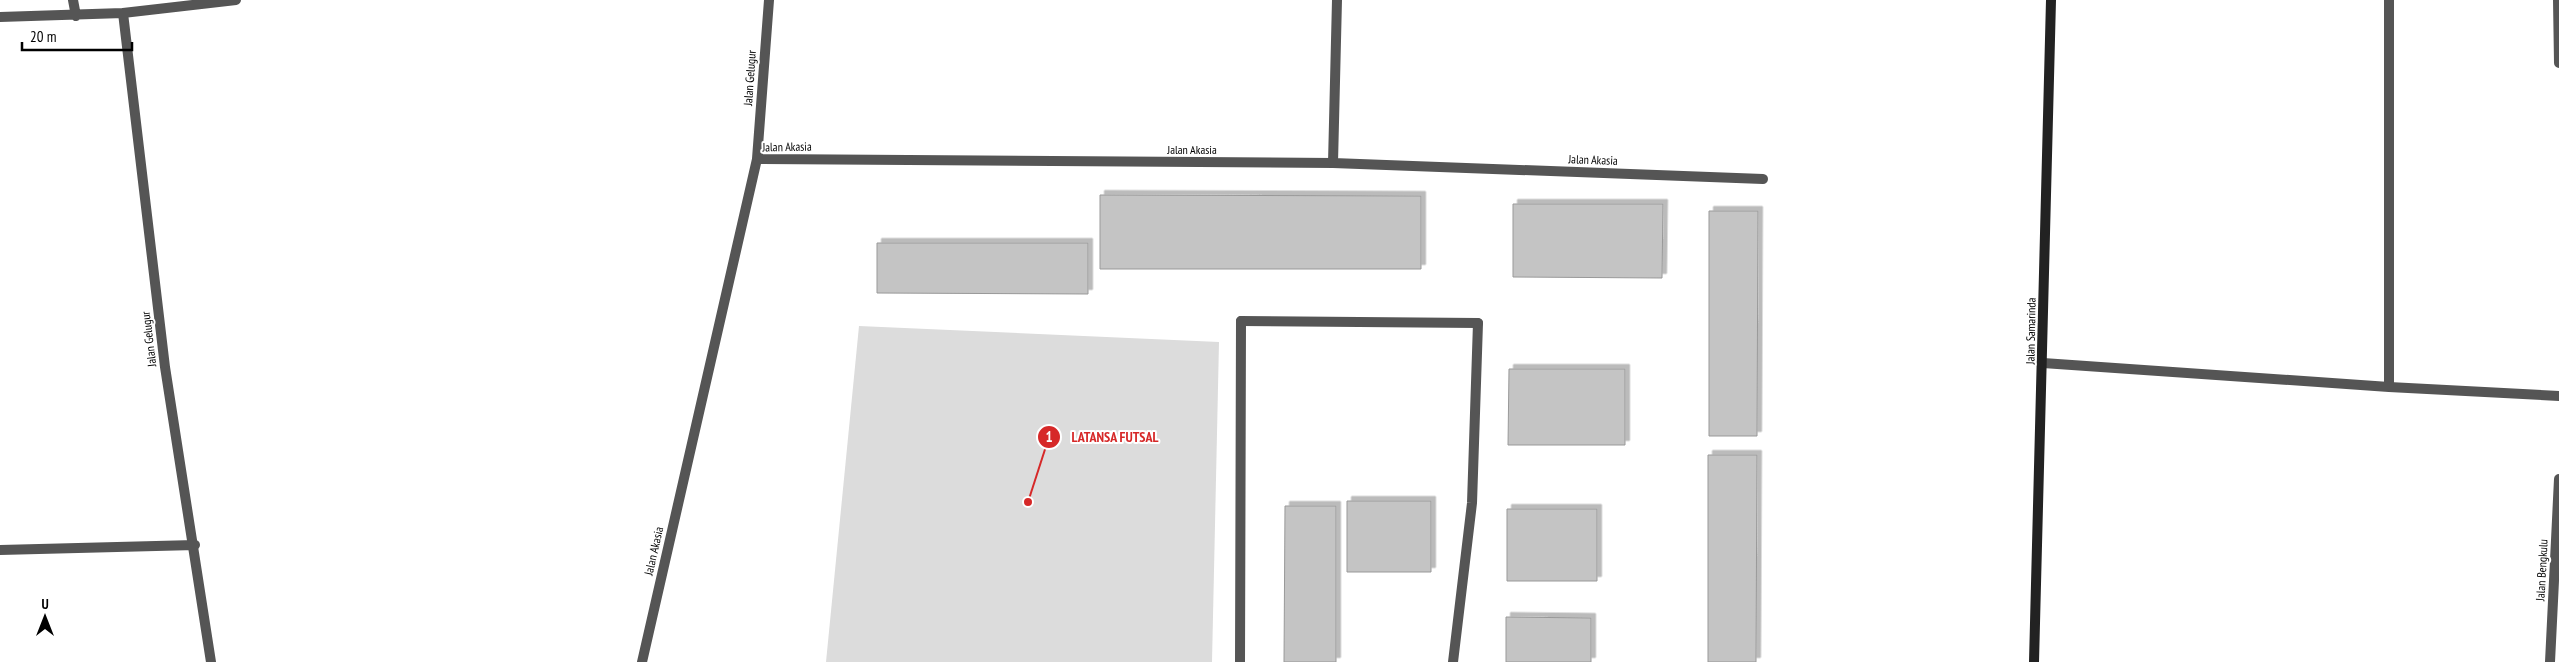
<svg xmlns="http://www.w3.org/2000/svg" width="2559" height="662" font-family="'PT Sans Narrow',sans-serif">
	<style>
		.green { fill: #dcdcdc }
		.building { fill: #c4c4c4; stroke: #999; filter: url(#shadow) }
		.lines { fill: none; stroke-linecap: round; stroke-linejoin: round }
		.lane { stroke: #555; stroke-width: 10 }
		.street { stroke: #555; stroke-width: 10 }
		.secondary { stroke: #222; stroke-width: 10 }
		.labels { text-anchor: middle; stroke-width: 4; stroke-linejoin: round; paint-order: stroke }
		.street-label { font-size: 12px; fill: #000; stroke: #fff }
		.leader { fill: none; stroke: #d62828; stroke-width: 2 }
		.callout-dot { fill: #d62828; stroke: #fff; stroke-width: 2 }
		.mark-label { font-size: 15px; text-anchor: middle; font-weight: bold; fill: #fff }
		.callout-label { font-size: 14px; text-anchor: middle; font-weight: bold; fill: #d62828; stroke: #fff; stroke-width: 4; stroke-linejoin: round; paint-order: stroke }
	</style>
	<defs>
		<filter id="shadow"><feDropShadow dx="4.5" dy="-4.5" stdDeviation="0" flood-color="#0004"/></filter>
	</defs>
	<rect width="100%" height="100%" fill="#fff"/>
	<!-- green -->
	<path class="green" d="M859,326L1219,342L1212,662H826Z"/>
	<!-- building -->
	<path class="building" d="M1100,195L1421,196V269H1100Z
		M1513,204H1663L1662,278L1513,277Z
		M1709,211H1758L1757,436H1709Z
		M877,243H1088V294L877,293Z
		M1509,369H1625V445H1508Z
		M1708,455H1757L1756,662H1708Z
		M1347,501H1431V572H1347Z
		M1285,506H1336V662H1284Z
		M1507,509H1597V581H1507Z
		M1506,617L1591,618V662H1506Z"/>
	<g class="lines">
		<!-- lane -->
		<path class="lane" d="M1240,662L1241,321
			M1453,662L1472,503L1478,323"/>
		<!-- street -->
		<path class="street" d="M73,0L76,16
			M2389,0V387
			M2558,0L2559,63
			M123,13L165,367L211,662
			M0,17L123,13L236,0
			M757,159L769,0
			M1333,163L1337,0
			M1241,321L1478,323
			M2043,363L2389,387L2559,396
			M0,550L195,545
			M642,662L757,159L1333,163L1763,179
			M2550,662L2559,479"/>
		<!-- secondary -->
		<path class="secondary" d="M2034,662L2051,0"/>
	</g>
	<g class="labels">
		<!-- street labels -->
		<g class="street-label">
			<text transform="translate(750 78) rotate(-86)" y="4">Jalan Gelugur</text>
			<text transform="translate(787 147) rotate(-1)" y="4">Jalan Akasia</text>
			<text x="1192" y="154">Jalan Akasia</text>
			<text transform="translate(1593 160) rotate(2)" y="4">Jalan Akasia</text>
			<text transform="translate(2031 331) rotate(-89)" y="4">Jalan Samarinda</text>
			<text transform="translate(149 339) rotate(-97)" y="4">Jalan Gelugur</text>
			<text transform="translate(654 551) rotate(-77)" y="4">Jalan Akasia</text>
			<text transform="translate(2542 570) rotate(-87)" y="4">Jalan Bengkulu</text>
		</g>
	</g>
	<!-- callouts -->
	<path class="leader" d="M1028 502L1049 437"/>
	<g class="callout-dot">
		<circle cx="1028" cy="502" r="5"/>
		<circle cx="1049" cy="437" r="12"/>
	</g>
	<g class="mark-label">
		<text x="1049" y="442">1</text>
	</g>
	<g class="callout-label">
		<text x="1115" y="442">LATANSA FUTSAL</text>
	</g>
	<!-- north arrow -->
	<g transform="translate(45 617)" stroke="#ffffff" stroke-width="4" paint-order="stroke">
	<path d="M0-4L9 19L0 12L-9 19Z" fill="#000000"/>
	<text y="-8" font-size="14" font-weight="bold" text-anchor="middle" fill="#000000">U</text>
	</g>
	<!-- scale -->
	<path d="M22 42v8h110v-8" fill="none" stroke="#000000" stroke-width="2.5"/>
	<text x="30" y="42" font-size="15" fill="#000000" stroke="#ffffff" stroke-width="4" paint-order="stroke">20 m</text>
</svg>
